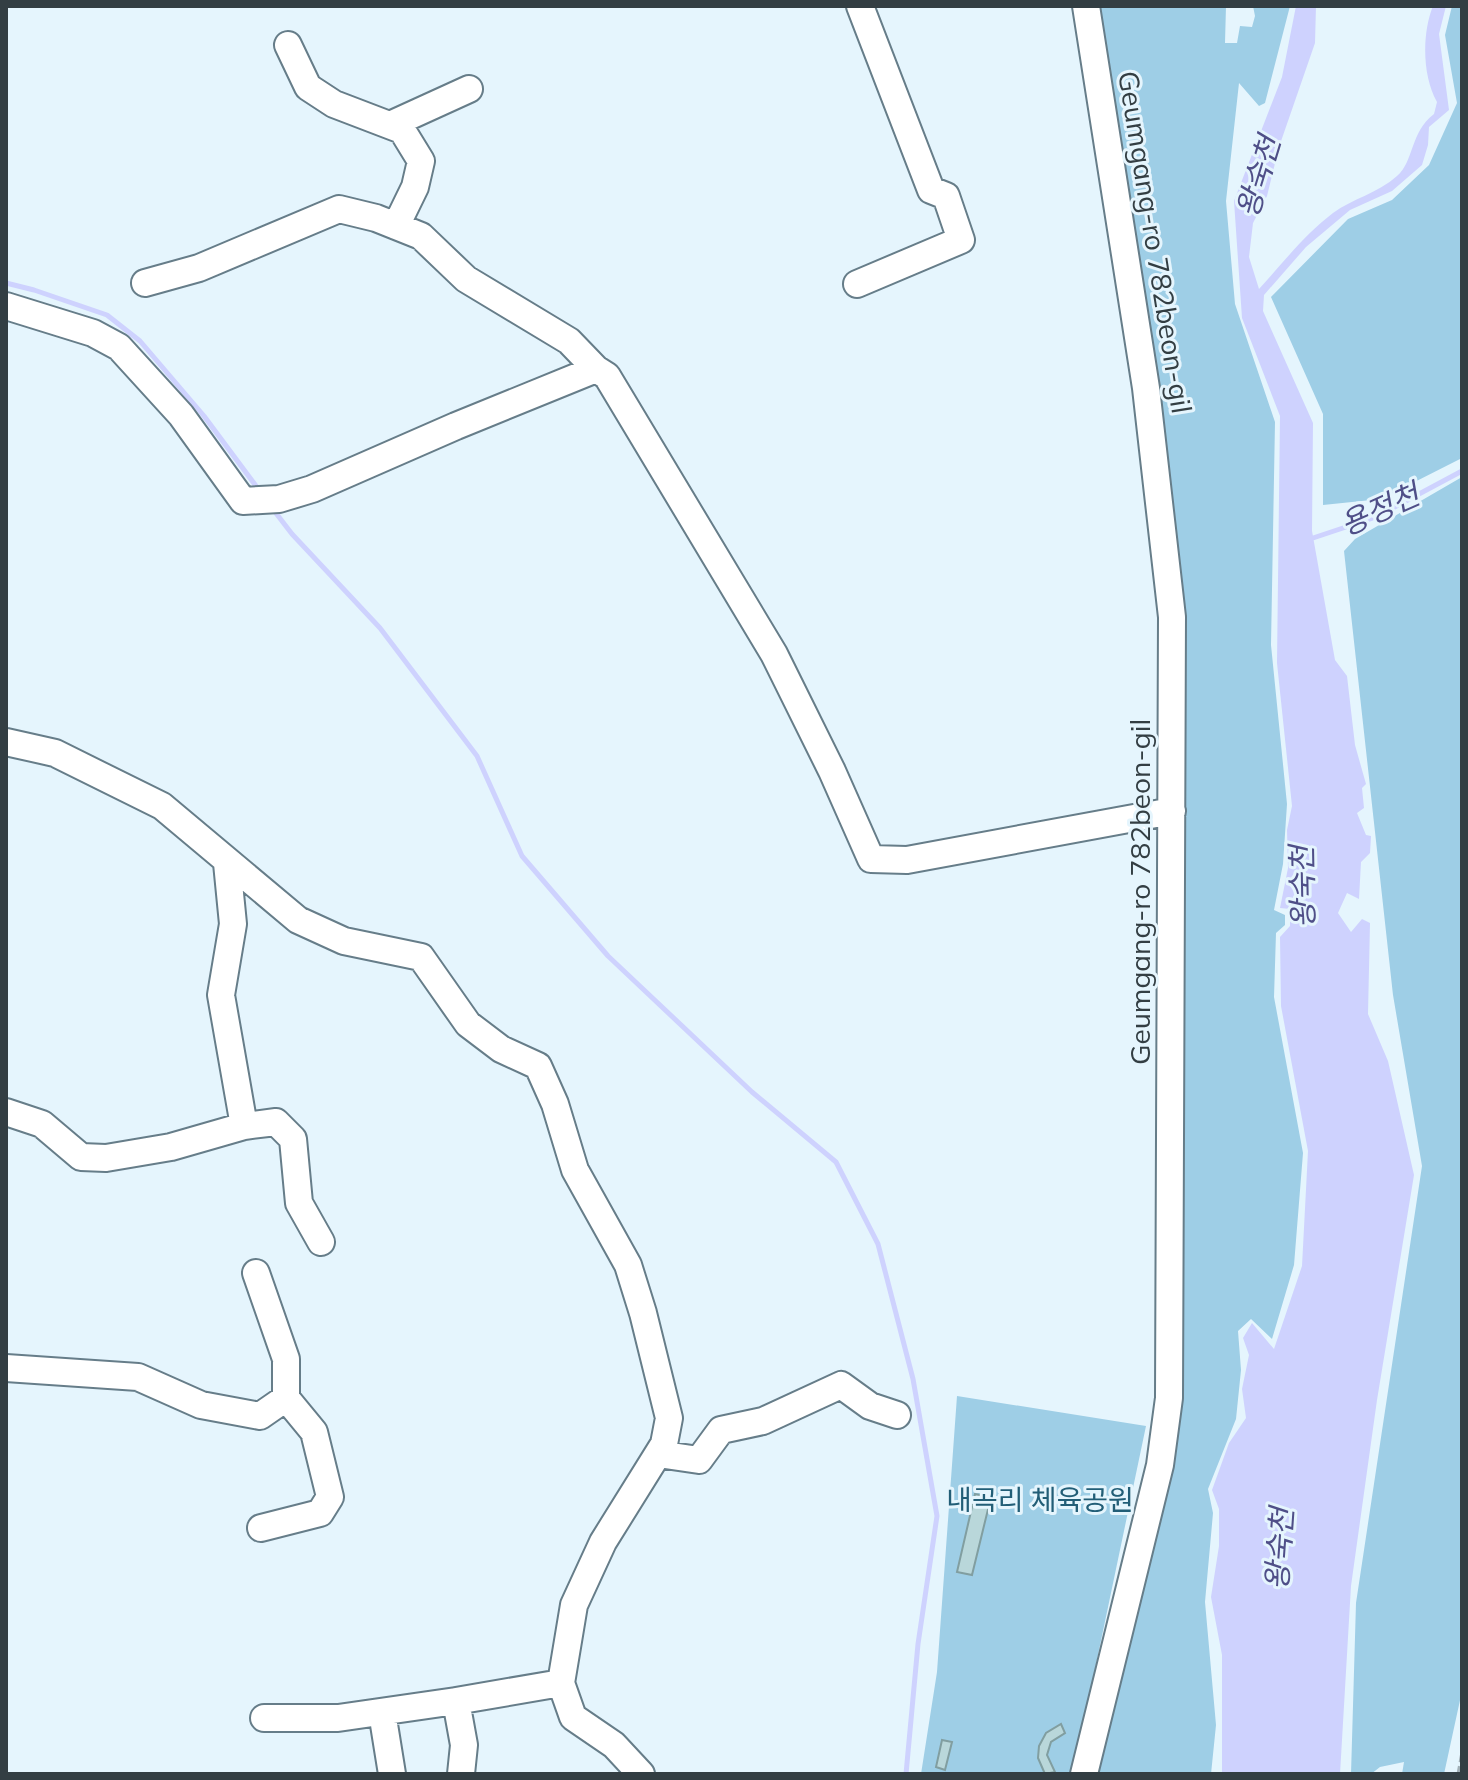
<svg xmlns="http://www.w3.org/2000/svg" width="1468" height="1780" font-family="Mulish,'Noto Sans KR',sans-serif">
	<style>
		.green { fill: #9ecee6 }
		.water { fill: #ced2fe }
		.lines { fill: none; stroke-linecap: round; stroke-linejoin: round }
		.stream { stroke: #ced2fe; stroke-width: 5 }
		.building { fill: #b9d7da; stroke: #819ea0; stroke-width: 2 }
		.minor-casing { stroke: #667d89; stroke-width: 30 }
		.path { stroke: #a1afb6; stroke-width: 3; stroke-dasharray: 8 4; stroke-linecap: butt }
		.minor { stroke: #fff; stroke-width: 26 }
		.labels { text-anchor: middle; stroke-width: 6; stroke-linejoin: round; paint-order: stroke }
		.street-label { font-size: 28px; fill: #333e43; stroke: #e5f5fd }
		.park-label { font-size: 28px; fill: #225e77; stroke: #e5f5fd }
		.water-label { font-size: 30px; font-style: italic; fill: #4f4f88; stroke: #e5f5fd }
	</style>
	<rect width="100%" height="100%" fill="#e5f5fd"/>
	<!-- green -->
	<path class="green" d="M1098,6H1226L1225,43H1237L1240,26L1252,27L1255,16L1253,6H1290L1265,103L1259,106L1239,83L1226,201L1235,304L1275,422L1271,645L1287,804L1283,864L1274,910L1285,915V925L1276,933L1274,997L1303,1153L1294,1265L1272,1339L1251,1319L1238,1331L1241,1370L1236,1419L1208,1489L1213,1513L1205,1602L1216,1725L1211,1774H1095L1176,1408L1183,609Z
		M1452,6H1462V458L1381,499L1323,505V414L1271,297L1348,219L1392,200L1429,165L1457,103L1445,35Z
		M1462,477V1691L1444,1774H1402L1404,1762L1380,1767L1371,1774H1351L1356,1603L1422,1166L1393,995L1344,551L1355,539Z
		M957,1396L1146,1426L1073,1774H921L937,1672Z"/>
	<!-- water -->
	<path class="water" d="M1296,6H1316L1315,43L1279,147L1267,196L1253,223L1249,257L1259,289C1283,263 1304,235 1333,213C1352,199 1378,193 1397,176C1414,162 1410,132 1434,114L1437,102C1422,76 1422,33 1433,6H1446L1439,34L1449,110L1429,127L1428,145L1422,165L1392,191L1350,210L1306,247L1264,295L1263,311L1313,423L1312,531L1335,660L1347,676L1355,745L1366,784L1362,788L1364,808L1357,813L1366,835L1371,836L1370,853L1361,862L1359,899L1347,893L1338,913L1351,932L1362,919L1370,923L1368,1014L1388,1061L1414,1175L1377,1400L1351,1586L1340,1774H1222V1655L1211,1597L1219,1546V1509L1212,1490L1229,1443L1246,1418L1242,1389L1249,1355L1243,1338L1252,1323L1274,1349L1302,1266L1308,1151L1281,1006L1280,937L1290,926V909L1280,908L1288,868L1287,830L1292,806L1277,663L1280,416L1242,318L1234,201L1282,77Z"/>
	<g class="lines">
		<!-- stream -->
		<path class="stream" d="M6,283L34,290L107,315L140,341L204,416L259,490
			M272,508L292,534L380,628L477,756L522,856L608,956L752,1092L836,1162L878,1244L913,1379L937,1516L918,1644L906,1774
			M1310,539L1376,517L1462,471"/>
	</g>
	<!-- building -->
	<path class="building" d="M975,1494L991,1497L972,1575L957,1572Z
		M1061,1724L1065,1733L1051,1742L1047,1755L1055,1772L1045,1774L1038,1758L1039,1746L1046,1733Z
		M942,1740L952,1742L945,1770L936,1767Z"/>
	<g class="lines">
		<!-- minor casing -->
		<g class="minor-casing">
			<path id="minor" d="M288,45L308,87L334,104L402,130L421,161L415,187L396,226
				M390,125L469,89
				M145,283L199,268L339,209L376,218L421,236L466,279L569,341L596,369
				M857,284L961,240L946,196L931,190L860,6
				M6,306L93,333L119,347L181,415L243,501L279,499L312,489L456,426L596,369L607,376L774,654L832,771L871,859L907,860L1172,811
				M6,742L55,753L162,806L298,920L344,941L421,957L468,1024L501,1049L538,1066L555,1104L575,1170L628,1265L643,1313L669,1418L664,1444L603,1542L574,1605L561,1683L573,1717L614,1745L641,1774
				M227,863L233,924L221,995L244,1126
				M6,1112L42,1124L81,1157L106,1158L171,1147L244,1126L276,1122L293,1139L299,1203L321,1242
				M256,1273L286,1359V1398L314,1432L330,1497L320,1513L261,1528
				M6,1368L138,1377L201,1405L260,1416L286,1398
				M658,1454L699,1460L721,1430L763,1421L841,1385L870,1406L897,1415
				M456,1701L464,1745L461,1774
				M382,1712L392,1774
				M264,1718H338L456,1701L561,1683
				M1084,1774L1160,1465L1169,1398L1172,617L1146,388L1086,6"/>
		</g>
		<!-- path -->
		<path class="path" d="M1458,1774L1462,1752"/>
		<!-- minor -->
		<use href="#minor" class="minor"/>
	</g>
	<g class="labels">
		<!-- street labels -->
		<g class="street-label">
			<text transform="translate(1155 242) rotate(81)" y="10">Geumgang-ro 782beon-gil</text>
			<text transform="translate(1140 892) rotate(-90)" y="10">Geumgang-ro 782beon-gil</text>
		</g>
		<!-- park labels -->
		<g class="park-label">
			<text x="1040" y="1510">내곡리 체육공원</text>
		</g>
		<!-- water labels -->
		<g class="water-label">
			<text transform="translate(1259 177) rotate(-73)" y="10">왕숙천</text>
			<text transform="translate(1380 510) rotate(-24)" y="10">용정천</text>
			<text transform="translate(1303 887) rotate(-91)" y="10">왕숙천</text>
			<text transform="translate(1280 1549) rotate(-86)" y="10">왕숙천</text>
		</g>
	</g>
	<!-- border -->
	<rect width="1468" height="1780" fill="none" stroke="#333e43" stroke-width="16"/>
</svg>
